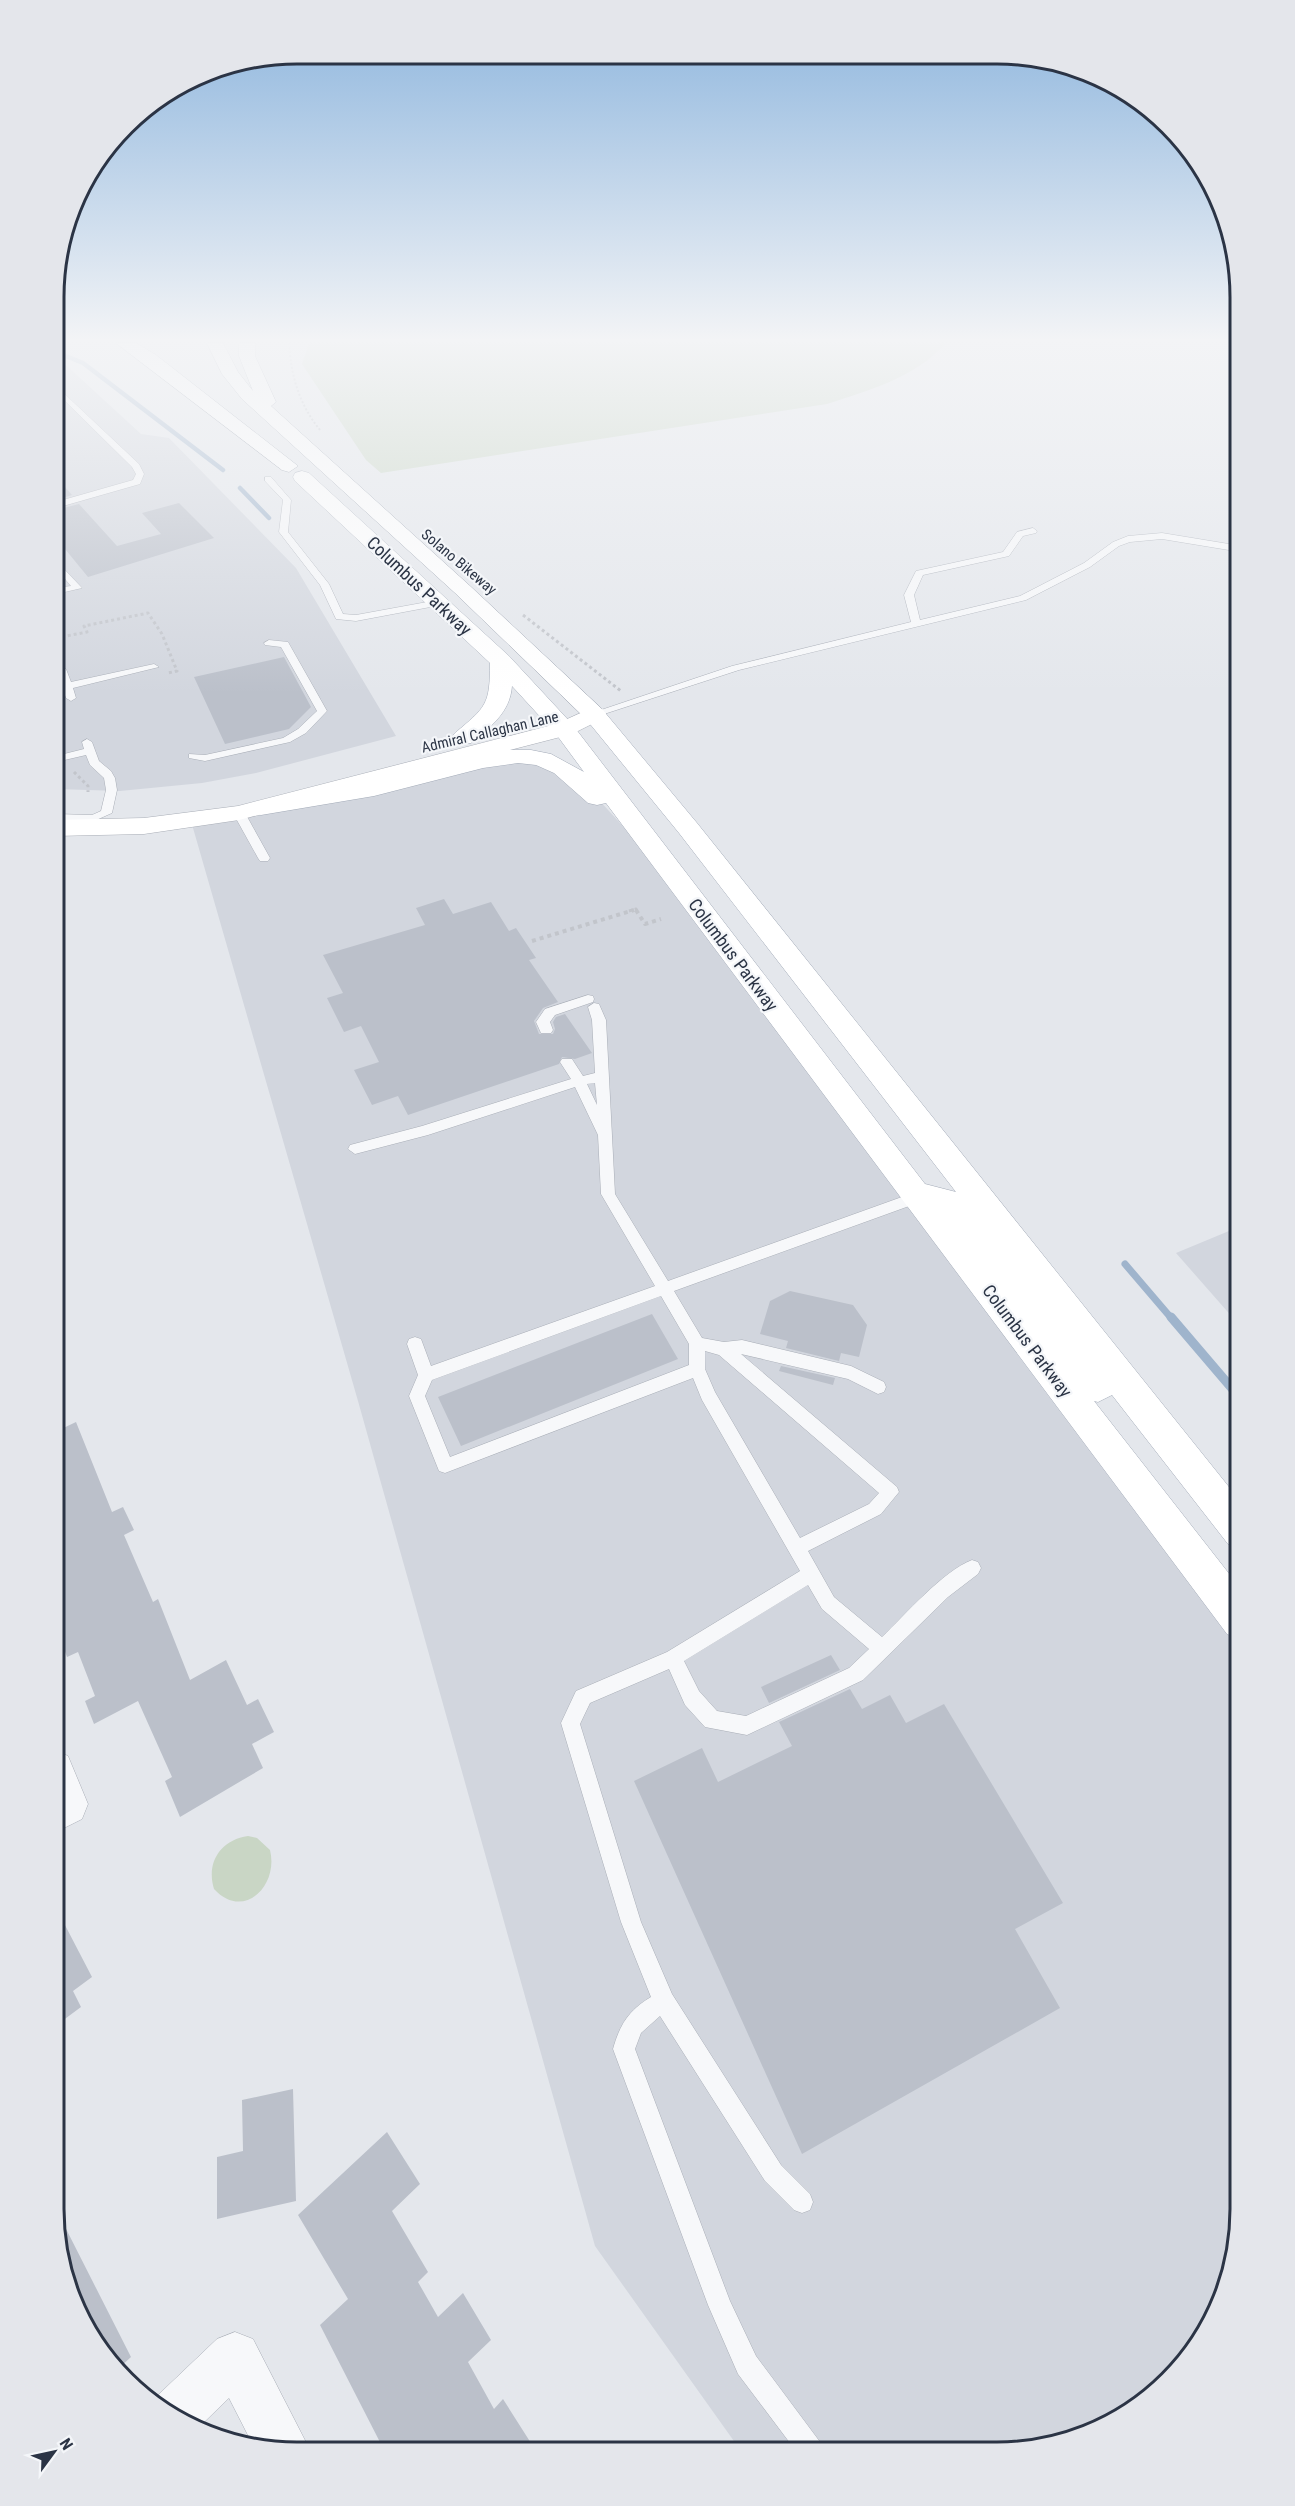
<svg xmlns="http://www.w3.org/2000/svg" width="1295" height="2506" font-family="'Roboto Condensed',sans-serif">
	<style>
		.built { fill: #d2d6de }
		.green { fill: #c9d6c5 }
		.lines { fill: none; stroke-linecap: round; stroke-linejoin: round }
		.stream-far2 { stroke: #9fb4cc; stroke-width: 4.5 }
		.stream-far1 { stroke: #9fb4cc; stroke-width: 7 }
		.stream { stroke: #9fb4cc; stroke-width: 9 }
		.building { fill: #bbc0ca }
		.service-casing { stroke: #a9aeb7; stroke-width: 1 }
		.minor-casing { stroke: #a9aeb7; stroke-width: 1 }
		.secondary-casing { stroke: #a9aeb7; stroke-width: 1 }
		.primary-casing { stroke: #a3abb8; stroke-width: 1 }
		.motorway-casing { stroke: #8b94a3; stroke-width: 1 }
		.path-far2 { stroke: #c2c5cb; stroke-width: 2; stroke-dasharray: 2 2; stroke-linecap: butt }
		.path-far1 { stroke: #c2c5cb; stroke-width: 3; stroke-dasharray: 3 3; stroke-linecap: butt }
		.path { stroke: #c2c5cb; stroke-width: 4; stroke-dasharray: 4 4; stroke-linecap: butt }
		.service { fill: #f7f8fa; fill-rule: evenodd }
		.minor { fill: #f7f8fa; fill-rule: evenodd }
		.secondary { fill: #fff; fill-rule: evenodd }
		.primary { fill: #fff; fill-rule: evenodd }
		.motorway { fill: #fff; fill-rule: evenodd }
		.labels { text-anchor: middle; stroke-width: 4.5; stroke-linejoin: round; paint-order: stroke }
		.far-street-label { font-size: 15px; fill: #2b3445; stroke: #f4f6f9 }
		.street-label { font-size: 18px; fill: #2b3445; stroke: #f4f6f9 }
		.rim { fill: none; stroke: #2b3445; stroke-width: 3 }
	</style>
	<rect width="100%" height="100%" fill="#e4e7ec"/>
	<!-- built -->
	<path class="built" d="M56,362L67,366L141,434L169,438L296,568L396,736L256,773L202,783L120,791L56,789Z
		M501,758L547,762L598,799L697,907L1241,1624L1240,2225L1223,2301L1190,2357L1133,2411L1075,2439L997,2452L741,2451L595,2246L358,1401L191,821Z
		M1241,1226V1327L1176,1253Z"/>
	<!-- green -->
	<path class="green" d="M309,343H946C915,378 869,390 827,404L381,473L366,460L302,364Z
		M248,1836L257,1838L270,1850C279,1886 243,1921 214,1889C206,1863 220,1840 248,1836Z"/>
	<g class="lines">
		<!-- stream-far2 -->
		<path class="stream-far2" d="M56,352L83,363L223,470
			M240,488L269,518"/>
		<!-- stream-far1 -->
		<path class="stream-far1" d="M1125,1264L1172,1319"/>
		<!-- stream -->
		<path class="stream" d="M1171,1317L1241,1399"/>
	</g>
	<!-- building -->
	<path class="building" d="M56,477L72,495L56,500Z
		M179,503L214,538L88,577L56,538V510L79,504L117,546L161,534L142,513Z
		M284,657L311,707L289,729L225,744L194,677Z
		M444,899L453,914L491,902L509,931L516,928L536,958L529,960L558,1002L543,1008L534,1021L539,1034H553L555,1029L553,1022L556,1017L565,1014L592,1053L575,1059L562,1057L559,1064L408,1115L398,1096L372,1105L354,1070L379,1062L361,1026L344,1032L327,998L343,993L323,955L425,925L416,908Z
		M790,1291L853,1305L867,1325L859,1357L841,1353L839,1361L786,1348L788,1341L760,1334L770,1301Z
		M652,1314L678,1359L461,1446L438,1397Z
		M781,1366L835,1378L833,1385L779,1371Z
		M76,1422L112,1512L123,1507L134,1530L124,1535L153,1602L158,1599L190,1680L226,1660L247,1705L258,1699L274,1732L252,1744L263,1768L180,1817L165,1781L172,1777L138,1701L94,1724L85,1701L95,1696L78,1652L67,1657L56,1626L61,1624L55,1608V1432Z
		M831,1655L840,1670L769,1703L761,1687Z
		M850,1689L862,1709L890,1695L906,1723L944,1704L1063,1903L1015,1929L1060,2008L802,2154L634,1781L702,1748L718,1782L792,1746L779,1722Z
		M54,1904L92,1977L73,1991L81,2007L54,2027Z
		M293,2089L296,2201L217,2219V2157L243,2151L242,2100Z
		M387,2132L420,2184L392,2211L428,2272L418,2282L438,2317L463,2293L491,2340L468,2362L494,2409L503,2399L536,2451L384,2450L320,2325L348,2299L298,2215Z
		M60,2217L131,2357L118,2369L95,2343L67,2286L56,2218Z"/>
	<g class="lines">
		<!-- service casing -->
		<g class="service-casing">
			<path id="service" d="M56,386L139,464L144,474L140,484L56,508V502L133,480L136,474L132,467L56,392Z
				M265,477H271L291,500L288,532L329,584L343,614L356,615L438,600L441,601V605L356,621L336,619L320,585L279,532L283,500L265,481Z
				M1033,528L1037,531L1036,533L1023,536L1009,556L923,575L914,595L920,620L1020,596L1084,563L1113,542L1128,536L1162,533L1241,546V552L1162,539L1130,542L1119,546L1090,567L1026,600L739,670L598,716L589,714L732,666L911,622L904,595L916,571L1003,552L1017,532Z
				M65,570L82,588L56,594V588L71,586L60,573Z
				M269,640L288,642L327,711L306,733L290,742L205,761L189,758V754L205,755L283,738L298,729L317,711L281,647L265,645L264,643Z
				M56,664L66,669L71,682L154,664L159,667L73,688L76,698L71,701L66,698L63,690L56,691V685L61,684L56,671Z
				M87,739L92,742L99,761L111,771L115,778L117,790L112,813L94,821L55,820V814L92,815L101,811L106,790L104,778L90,765L86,755L56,762V756L84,749L82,742Z
				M239,810L245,813L270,858L268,861H260L258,858L233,813Z
				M588,995L593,996L594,999L593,1002L555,1015L550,1022L553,1030L551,1033H541L536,1022L545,1009Z
				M594,1003L599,1004L606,1020L615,1194L668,1281L913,1193H923L925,1197L923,1201L674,1291L702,1338L724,1342L742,1340L851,1366L884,1382L886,1387L884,1392L878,1394L848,1379L741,1354L897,1487L899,1492L881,1514L808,1551L834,1597L882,1637C905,1615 943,1571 972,1560L978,1562L981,1568L978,1574L948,1597L863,1680L747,1735L705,1727L685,1705L669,1669L590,1703L580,1724L641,1922L672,1994L781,2165L810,2194L813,2202L810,2210L802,2213L794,2210L765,2181L660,2016L641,2033L635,2049L730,2301L756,2356L820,2442L823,2451H796L738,2374L708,2305L613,2049C620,2024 629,2010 651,1997L621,1922L561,1723L576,1691L667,1652L800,1571L702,1400L693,1378L445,1473L439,1471L409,1396L418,1375L407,1344L409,1339L415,1337L421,1339L431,1366L655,1286L601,1194L598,1135L575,1087L428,1135L355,1154L348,1149L350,1145L422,1126L571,1079L560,1062L562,1059H572L583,1076L595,1073L592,1020L588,1007ZM595,1083L597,1105L587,1084ZM661,1296L689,1344V1365L450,1457L425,1396L432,1380ZM705,1351L719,1355L879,1493L869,1504L800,1538L715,1392L705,1369ZM808,1585L822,1609L869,1649L849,1668L746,1716L717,1711L699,1691L684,1661Z"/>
		</g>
		<!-- minor casing -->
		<g class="minor-casing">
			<path id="minor" d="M54,1750L68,1756L88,1804L82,1819L54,1833Z
				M235,2332L253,2339L310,2450H266L254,2447L229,2398L197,2429L154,2402L156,2397L217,2339Z"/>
		</g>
		<!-- secondary casing -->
		<g class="secondary-casing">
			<path id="secondary" d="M594,707L602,709L606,714L602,719L572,734L239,820L144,834L55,836V820L144,818L238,806L556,724Z"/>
		</g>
		<!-- primary casing -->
		<g class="primary-casing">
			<path id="primary" d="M302,471L309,473L509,656L572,724L925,1184L956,1192L679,833L586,719L582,714L586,709H602L697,823L1241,1502V1549L1228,1544L1112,1395L1098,1402L1094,1401L1241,1589V1640L1227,1634L606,803L597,805L588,803L554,773L536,765L518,763L483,768L374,796L261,815L252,813L249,808L252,803L393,778L506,750H531L551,754L584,772L556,734L512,686C510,713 490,727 471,743H455L451,738L455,733C486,707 490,705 490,663L295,481L293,477L295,473Z"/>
		</g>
		<!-- motorway casing -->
		<g class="motorway-casing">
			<path id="motorway" d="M116,343H136L156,355L298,466L289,472L282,470Z
				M207,343H223L238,372L253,391L239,356V343H255V356L276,402L271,406L469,585L602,709L606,714L602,719H586L455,593L242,399L222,374Z"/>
		</g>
		<!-- path-far2 -->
		<path class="path-far2" d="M289,343C291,376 299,404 320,430"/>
		<!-- path-far1 -->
		<path class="path-far1" d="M523,615L621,691
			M56,638L87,632L84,626L148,613L162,634L177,671L168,673
			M74,772L88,786V792
			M629,911L636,909L637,911"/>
		<!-- path -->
		<path class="path" d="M636,910L645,924L661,919
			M532,941L634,910"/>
		<!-- service -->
		<use href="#service" class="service"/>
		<!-- minor -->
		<use href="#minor" class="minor"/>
		<!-- secondary -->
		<use href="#secondary" class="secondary"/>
		<!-- primary -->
		<use href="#primary" class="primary"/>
		<!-- motorway -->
		<use href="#motorway" class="motorway"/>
	</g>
	<!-- sky -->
	<linearGradient id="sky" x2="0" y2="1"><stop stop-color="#8bb4dd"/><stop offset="0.49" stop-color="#f3f4f6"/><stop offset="1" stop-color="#f3f4f6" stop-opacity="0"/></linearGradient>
	<rect width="1295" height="694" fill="url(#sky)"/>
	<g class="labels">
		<!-- far-street labels -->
		<g class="far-street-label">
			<text transform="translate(459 562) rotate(40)" y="5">Solano Bikeway</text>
			<text transform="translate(490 732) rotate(-13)" y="5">Admiral Callaghan Lane</text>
		</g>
		<!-- street labels -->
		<g class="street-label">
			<text transform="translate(419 586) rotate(43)" y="6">Columbus Parkway</text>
			<text transform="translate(733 955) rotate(53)" y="6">Columbus Parkway</text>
			<text transform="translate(1027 1341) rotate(53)" y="6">Columbus Parkway</text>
		</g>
	</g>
	<!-- crop -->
	<path d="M0 0H1295V2506H0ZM297 64H997A233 233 0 0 1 1230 297V2209A233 233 0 0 1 997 2442H297A233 233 0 0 1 64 2209V297A233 233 0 0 1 297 64Z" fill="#e4e6eb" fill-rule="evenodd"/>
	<path class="rim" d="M297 64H997A233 233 0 0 1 1230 297V2209A233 233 0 0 1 997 2442H297A233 233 0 0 1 64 2209V297A233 233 0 0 1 297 64Z"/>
	<!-- north arrow -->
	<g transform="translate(54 2452) rotate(57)" stroke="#f4f6f9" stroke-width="4.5" paint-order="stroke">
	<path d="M0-4.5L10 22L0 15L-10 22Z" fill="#2b3445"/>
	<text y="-9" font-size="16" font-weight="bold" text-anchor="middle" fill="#2b3445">N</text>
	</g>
</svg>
